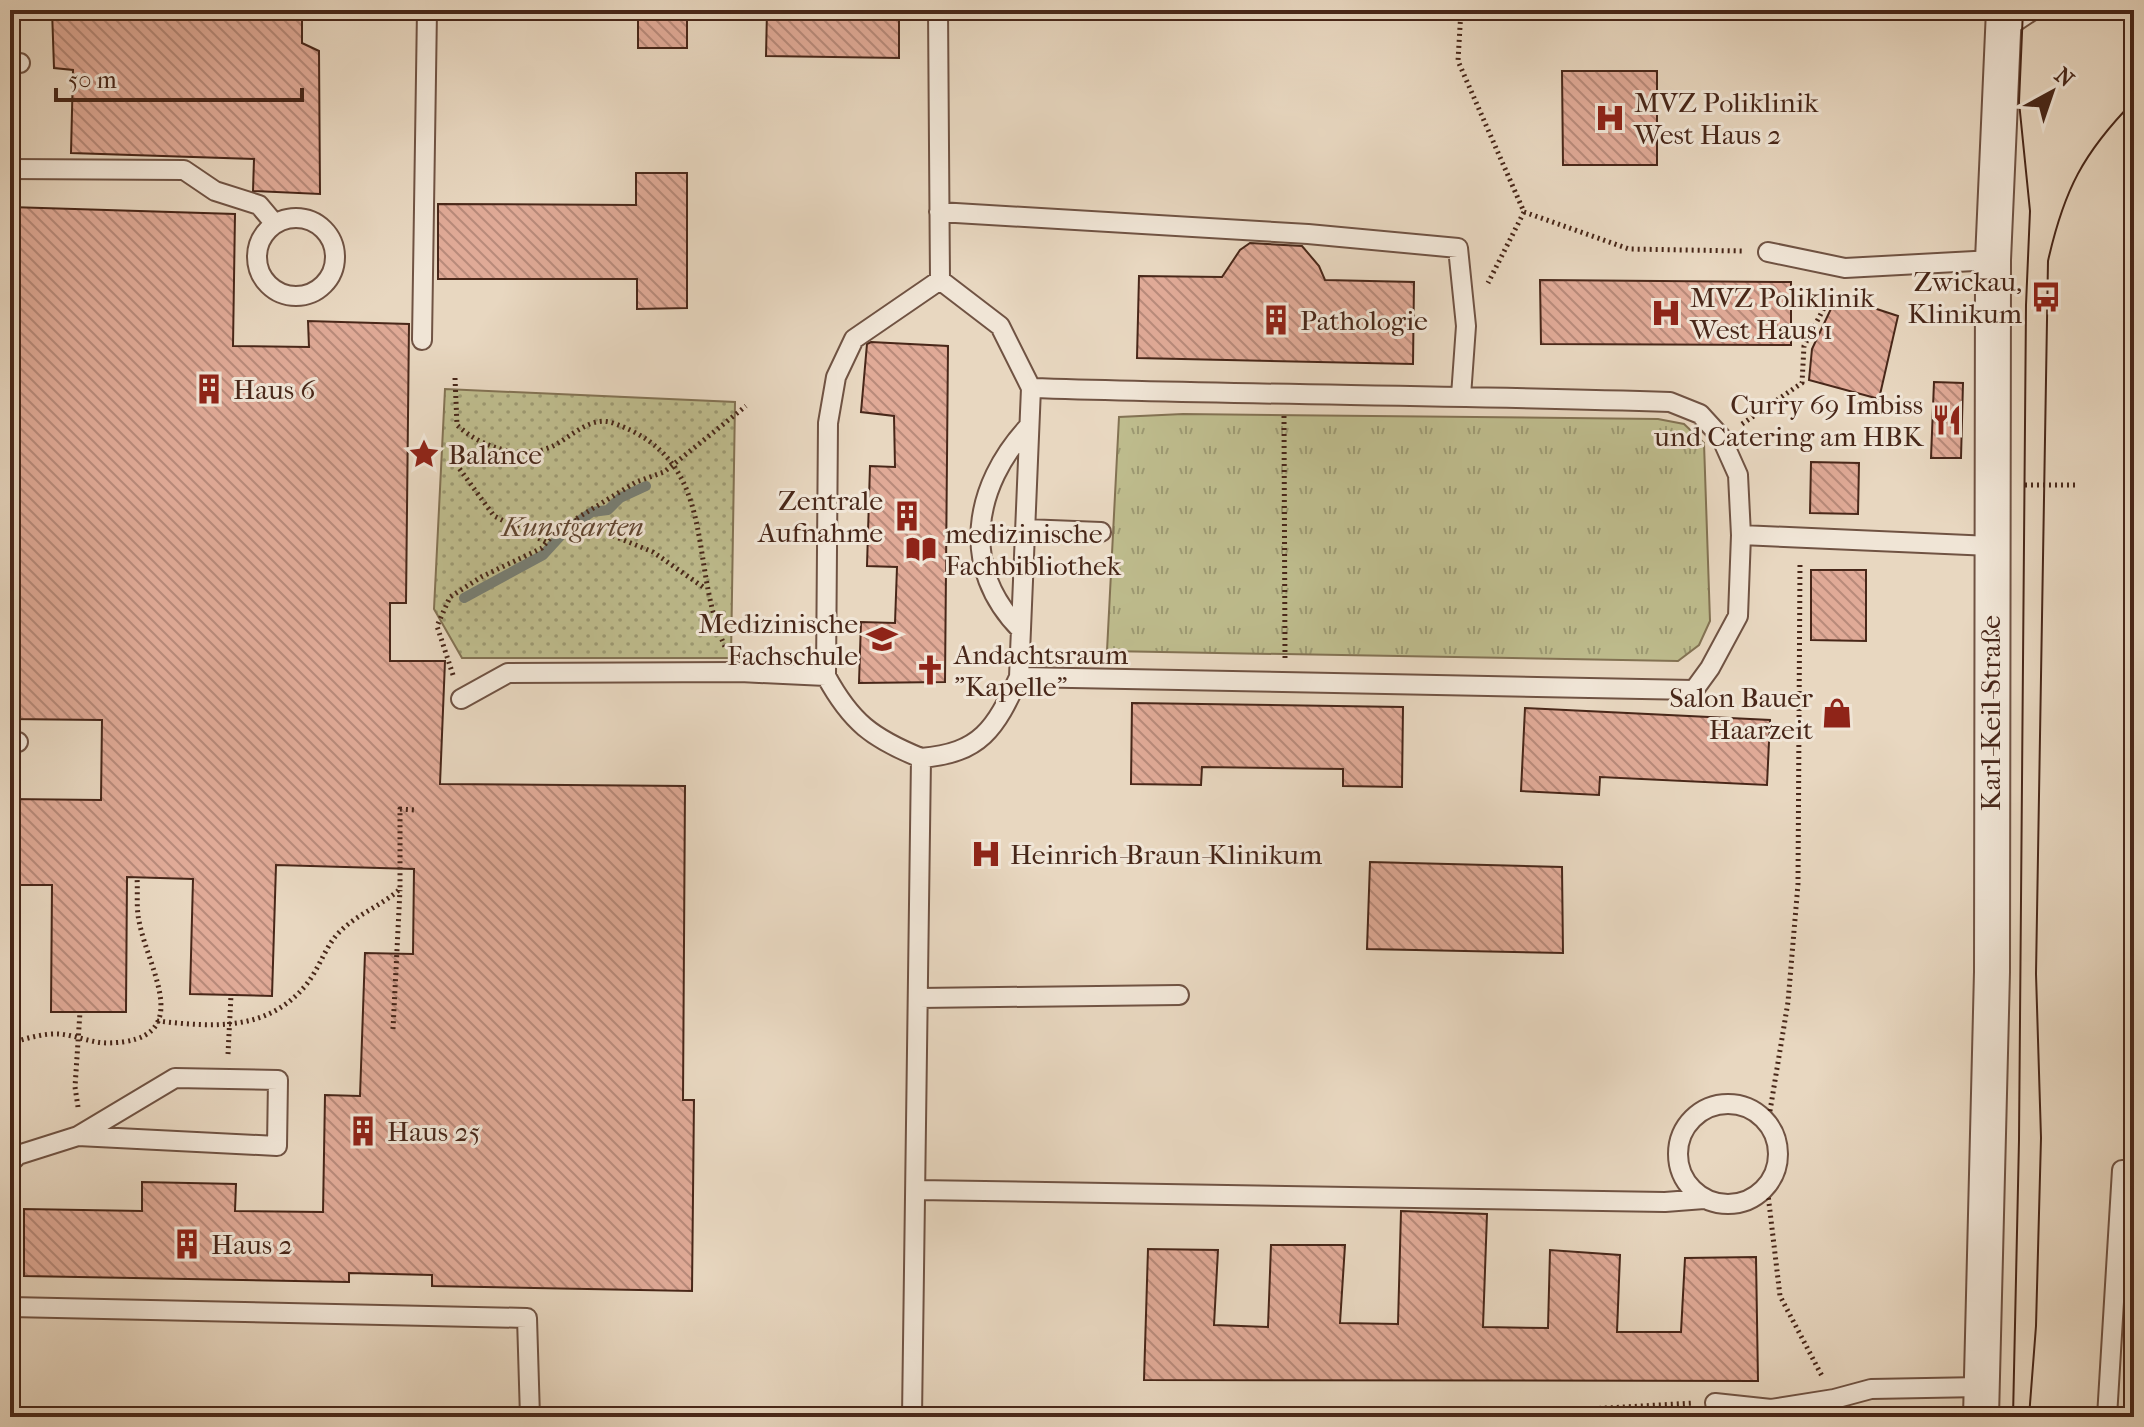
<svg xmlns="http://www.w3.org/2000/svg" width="2144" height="1427" font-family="'IM FELL French Canon',serif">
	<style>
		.grass { fill: url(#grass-tufts); stroke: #837253; stroke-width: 2 }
		.park { fill: url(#park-dots); stroke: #837253; stroke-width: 2 }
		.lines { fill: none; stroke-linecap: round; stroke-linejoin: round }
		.stream { stroke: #777f75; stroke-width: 10 }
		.building { fill: url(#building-back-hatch); stroke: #482719; stroke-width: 2 }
		.service-casing { stroke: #705343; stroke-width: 22 }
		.minor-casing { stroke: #705343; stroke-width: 38 }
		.path { stroke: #482719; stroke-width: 5; stroke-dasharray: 2 4; stroke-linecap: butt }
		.service { stroke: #f0e5d6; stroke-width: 18 }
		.minor { stroke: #f0e5d6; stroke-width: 34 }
		.tram { stroke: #482719; stroke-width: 2 }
		.labels { text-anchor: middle; stroke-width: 6; stroke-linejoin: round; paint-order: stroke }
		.poi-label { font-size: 28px; fill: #482719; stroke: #f0e5d6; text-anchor: start }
		.park-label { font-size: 28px; font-style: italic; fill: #604530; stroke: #f0e5d6 }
		.street-label { font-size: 28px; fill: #482719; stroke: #f0e5d6 }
	</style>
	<defs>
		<pattern id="grass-tufts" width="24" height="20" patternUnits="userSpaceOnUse" patternTransform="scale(2)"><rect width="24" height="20" fill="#bebc8d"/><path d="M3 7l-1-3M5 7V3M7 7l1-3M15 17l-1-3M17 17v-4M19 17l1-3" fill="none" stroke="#9c9972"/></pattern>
		<pattern id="park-dots" width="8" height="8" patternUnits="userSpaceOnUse" patternTransform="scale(2)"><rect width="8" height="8" fill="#bebc8d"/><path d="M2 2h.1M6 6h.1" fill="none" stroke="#9c9972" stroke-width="1.8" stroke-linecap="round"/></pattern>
		<pattern id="building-back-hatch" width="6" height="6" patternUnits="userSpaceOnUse" patternTransform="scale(2)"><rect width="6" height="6" fill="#e0aa97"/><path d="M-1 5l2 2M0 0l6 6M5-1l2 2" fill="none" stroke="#b88a7a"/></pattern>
	</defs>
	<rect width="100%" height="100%" fill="#e8d7c0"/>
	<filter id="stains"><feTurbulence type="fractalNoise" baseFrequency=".0025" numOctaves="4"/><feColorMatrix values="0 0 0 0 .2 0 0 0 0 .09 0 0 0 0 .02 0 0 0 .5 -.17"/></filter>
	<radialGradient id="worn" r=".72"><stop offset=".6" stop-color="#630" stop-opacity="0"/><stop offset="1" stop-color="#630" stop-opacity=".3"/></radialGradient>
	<!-- grass -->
	<path class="grass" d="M1183,414L1658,419L1684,424L1704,443L1710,621L1699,645L1678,661L1107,651L1119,417Z"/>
	<!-- park -->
	<path class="park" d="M445,389L735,402L731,658H462L434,609Z"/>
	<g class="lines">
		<!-- stream -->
		<path class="stream" d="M464,598L543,555L565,531L592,512L608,510L620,498L646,486"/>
	</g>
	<!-- building -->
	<path class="building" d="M52,10H302V43L319,51L320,194L253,191L254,159L71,153L73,70L54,68Z
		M638,10H687V48H638Z
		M767,10H899V58L766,56Z
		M1562,71H1657V165H1563Z
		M636,173H687V308L637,309V279H438V204L636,205Z
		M10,207L235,214L233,346L309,347L308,321L409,324L406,603H390V661H445L440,784L685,786L683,1100H694L692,1291L432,1286V1275L349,1273V1282L24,1276V1209L142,1211V1182L236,1184L235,1211L323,1212L325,1095L360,1096L365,953L413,954L414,869L276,865L272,996L190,994L193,879L127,877L126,1012H51L52,885H10V799L101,800L102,720L10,719L15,476L10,464Z
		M1250,243L1302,246L1319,266L1325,280L1414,282L1413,364L1137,358L1139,276L1222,277L1240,250Z
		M1540,280L1791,282V345L1541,344Z
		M1837,296L1898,316L1879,399L1809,380L1812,349Z
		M871,342L948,346L945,682L859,683L861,622L895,623L897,567L867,566L870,466L895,467L894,416L861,412L867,344Z
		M1934,382L1963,383L1961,458H1931Z
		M1811,462L1859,463L1858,514L1810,513Z
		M1811,570H1866V641L1811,640Z
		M1132,703L1403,707L1402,787L1343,786V769L1202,767L1201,785L1131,784Z
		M1525,708L1770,720L1767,785L1600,777L1599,795L1521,791Z
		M1370,862L1562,867L1563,953L1367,949Z
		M1401,1211L1487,1214L1483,1327L1548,1328L1550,1250L1620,1255L1617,1332H1681L1685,1258L1756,1257L1758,1381L1144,1380L1148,1249L1218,1250L1214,1325L1268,1327L1271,1245H1345L1340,1323L1398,1324Z"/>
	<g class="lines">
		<!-- service casing -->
		<g class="service-casing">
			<path id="service" d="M938,10L940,280
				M2003,30L2033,10
				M10,63H20
				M10,169L184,170L215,191L259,205L275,224
				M939,212L1308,234L1458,248L1466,326L1461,396
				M257 257a39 39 0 1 1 78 0a39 39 0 1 1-78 0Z
				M1768,252L1845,268L1993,260
				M422,340L427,10
				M1025,529L1101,532
				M1741,535L1991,546
				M1021,630C959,568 973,486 1029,426
				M1019,677L1694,690L1710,668L1738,616L1741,535L1738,475L1721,437L1700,414L1670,402C1457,395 1244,395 1031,388
				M461,699L508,673L740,672L826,676
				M10,742H18
				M921,758C872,738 851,722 826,676L828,423L836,377L854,339L940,280
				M919,998L1179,995
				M1678 1154a50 50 0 1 1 100 0a50 50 0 1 1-100 0Z
				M10,1163L18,1155L78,1136L175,1078L278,1080L277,1146L78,1136
				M917,1190L1665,1202L1704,1199
				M10,1307L527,1318L530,1417
				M1715,1403L1771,1409L1834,1399L1871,1389L1981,1387
				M912,1417L921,758C981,753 995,729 1019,677L1031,388L1000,326L940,280
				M2107,1417L2122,1170"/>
		</g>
		<!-- minor casing -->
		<g class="minor-casing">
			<path id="minor" d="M1981,1417L1992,972L1993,260L2004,10"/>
		</g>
		<!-- path -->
		<path class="path" d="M1461,10L1458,61L1524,212L1488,283
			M1524,212L1629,249L1743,251
			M455,378L457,425C480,447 522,461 553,446C571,437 591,415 613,423C722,461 686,563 726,649
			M1284,416L1285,658
			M1742,424L1802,383L1804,346L1834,289
			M456,464L494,516L546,542
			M2025,485H2077
			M574,520L653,552L706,589
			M453,675L437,626L450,597L481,577L542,548L556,531L636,482L664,472L746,406
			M157,1021C213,1027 267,1032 306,985C318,970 324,951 335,937C352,916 380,907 400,889V809L414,810
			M393,1029L400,890
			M10,1043C25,1039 43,1033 59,1034C75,1035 91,1043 108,1043C198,1041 148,970 139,921C136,907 138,892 137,878
			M228,1054L231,995
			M78,1107L75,1087L80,1012
			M1768,1123L1788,1002L1798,884L1800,562
			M1767,1186L1780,1296L1823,1378
			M1590,1417L1589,1409L1694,1403"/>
		<!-- service -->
		<use href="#service" class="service"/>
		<!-- minor -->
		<use href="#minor" class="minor"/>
		<!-- tram -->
		<path class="tram" d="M2013,1417L2019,1140L2026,305L2030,211L2019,102L2023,10
			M2029,1417L2036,1326L2041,1138L2036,974L2048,261C2064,190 2083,153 2134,101"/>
	</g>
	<!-- icons -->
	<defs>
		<g id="hospital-bare" transform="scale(2.4)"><path d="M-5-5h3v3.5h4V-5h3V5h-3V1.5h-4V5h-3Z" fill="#8f2418" stroke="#f0e5d6" stroke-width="2.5" paint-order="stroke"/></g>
		<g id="bus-bare" transform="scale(2.4)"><path d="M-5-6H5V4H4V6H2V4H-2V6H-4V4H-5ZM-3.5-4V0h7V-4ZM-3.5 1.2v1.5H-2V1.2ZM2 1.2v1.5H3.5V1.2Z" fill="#8f2418" stroke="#f0e5d6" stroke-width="2.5" paint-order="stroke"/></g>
		<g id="building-bare" transform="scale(2.4)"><path d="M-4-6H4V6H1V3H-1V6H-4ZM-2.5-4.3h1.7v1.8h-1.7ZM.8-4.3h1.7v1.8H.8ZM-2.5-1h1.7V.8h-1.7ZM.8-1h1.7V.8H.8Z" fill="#8f2418" stroke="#f0e5d6" stroke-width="2.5" paint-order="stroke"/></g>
		<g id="restaurant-bare" transform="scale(2.4)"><path d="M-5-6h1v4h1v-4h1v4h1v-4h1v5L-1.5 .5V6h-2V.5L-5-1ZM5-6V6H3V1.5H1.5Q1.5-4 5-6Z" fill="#8f2418" stroke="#f0e5d6" stroke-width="2.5" paint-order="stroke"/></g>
		<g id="sight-bare" transform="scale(2.4)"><path d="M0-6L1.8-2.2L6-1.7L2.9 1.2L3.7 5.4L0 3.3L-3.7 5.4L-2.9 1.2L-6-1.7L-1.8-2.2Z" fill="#8f2418" stroke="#f0e5d6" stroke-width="2.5" paint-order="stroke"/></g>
		<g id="library-bare" transform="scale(2.4)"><path d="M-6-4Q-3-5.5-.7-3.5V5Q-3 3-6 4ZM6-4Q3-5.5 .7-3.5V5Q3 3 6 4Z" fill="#8f2418" stroke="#f0e5d6" stroke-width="2.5" paint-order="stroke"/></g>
		<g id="school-bare" transform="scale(2.4)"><path d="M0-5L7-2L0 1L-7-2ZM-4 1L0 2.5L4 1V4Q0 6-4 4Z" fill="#8f2418" stroke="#f0e5d6" stroke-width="2.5" paint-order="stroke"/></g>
		<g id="church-bare" transform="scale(2.4)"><path d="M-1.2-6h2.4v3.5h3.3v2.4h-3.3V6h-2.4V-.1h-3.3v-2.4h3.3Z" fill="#8f2418" stroke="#f0e5d6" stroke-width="2.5" paint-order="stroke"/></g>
		<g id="shop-bare" transform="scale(2.4)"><path d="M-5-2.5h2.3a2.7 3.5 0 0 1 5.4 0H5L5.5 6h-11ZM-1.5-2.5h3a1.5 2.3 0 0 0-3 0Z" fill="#8f2418" stroke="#f0e5d6" stroke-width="2.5" paint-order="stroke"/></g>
	</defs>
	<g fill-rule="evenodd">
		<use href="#hospital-bare" x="1610" y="118"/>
		<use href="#bus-bare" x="2046" y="297"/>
		<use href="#hospital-bare" x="1666" y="313"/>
		<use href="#building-bare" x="1276" y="320"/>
		<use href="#building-bare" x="209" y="389"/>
		<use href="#restaurant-bare" x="1947" y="420"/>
		<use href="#sight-bare" x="424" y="454"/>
		<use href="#building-bare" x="907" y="516"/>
		<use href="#library-bare" x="921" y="549"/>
		<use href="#school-bare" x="882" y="639"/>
		<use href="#church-bare" x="930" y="670"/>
		<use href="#shop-bare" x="1837" y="713"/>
		<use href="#hospital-bare" x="986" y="854"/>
		<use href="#building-bare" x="363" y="1131"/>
		<use href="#building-bare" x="187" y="1244"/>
	</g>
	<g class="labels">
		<!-- poi labels -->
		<g class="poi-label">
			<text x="1634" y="112">MVZ Poliklinik<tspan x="1634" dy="32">West Haus 2</tspan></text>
			<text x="2022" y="291" text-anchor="end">Zwickau,<tspan x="2022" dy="32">Klinikum</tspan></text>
			<text x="1690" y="307">MVZ Poliklinik<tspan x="1690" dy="32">West Haus 1</tspan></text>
			<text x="1300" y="330">Pathologie</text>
			<text x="233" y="399">Haus 6</text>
			<text x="1923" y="414" text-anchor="end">Curry 69 Imbiss<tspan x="1923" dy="32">und Catering am HBK</tspan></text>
			<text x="448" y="464">Balance</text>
			<text x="883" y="510" text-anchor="end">Zentrale<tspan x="883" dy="32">Aufnahme</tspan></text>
			<text x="945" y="543">medizinische<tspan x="945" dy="32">Fachbibliothek</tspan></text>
			<text x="858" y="633" text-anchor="end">Medizinische<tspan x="858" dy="32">Fachschule</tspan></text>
			<text x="954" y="664">Andachtsraum<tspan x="954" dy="32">"Kapelle"</tspan></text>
			<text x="1813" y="707" text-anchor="end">Salon Bauer<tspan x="1813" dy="32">Haarzeit</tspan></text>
			<text x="1010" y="864">Heinrich-Braun-Klinikum</text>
			<text x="387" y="1141">Haus 25</text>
			<text x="211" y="1254">Haus 2</text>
		</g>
		<!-- park labels -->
		<g class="park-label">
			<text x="573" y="536">Kunstgarten</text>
		</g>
		<!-- street labels -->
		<g class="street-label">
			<text transform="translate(1990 713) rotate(-90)" y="10">Karl-Keil-Straße</text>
		</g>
	</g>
	<!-- margin -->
	<rect width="2144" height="1427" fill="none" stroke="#e8d7c0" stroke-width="40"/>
	<rect x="12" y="12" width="2120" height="1403" fill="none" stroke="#482719" stroke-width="4"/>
	<rect x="20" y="20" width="2104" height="1387" fill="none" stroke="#482719" stroke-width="2"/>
	<!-- north arrow -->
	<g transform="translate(2052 92) rotate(40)" stroke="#f0e5d6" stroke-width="6" paint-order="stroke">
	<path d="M0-6L14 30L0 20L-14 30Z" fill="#482719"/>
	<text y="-12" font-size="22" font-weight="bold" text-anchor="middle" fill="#482719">N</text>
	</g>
	<!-- scale -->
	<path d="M56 88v12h246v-12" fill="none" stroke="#482719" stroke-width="4"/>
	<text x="68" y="88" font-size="24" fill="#482719" stroke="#f0e5d6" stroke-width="6" paint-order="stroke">50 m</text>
	<rect width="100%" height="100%" filter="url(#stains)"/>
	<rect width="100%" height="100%" fill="url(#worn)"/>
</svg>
